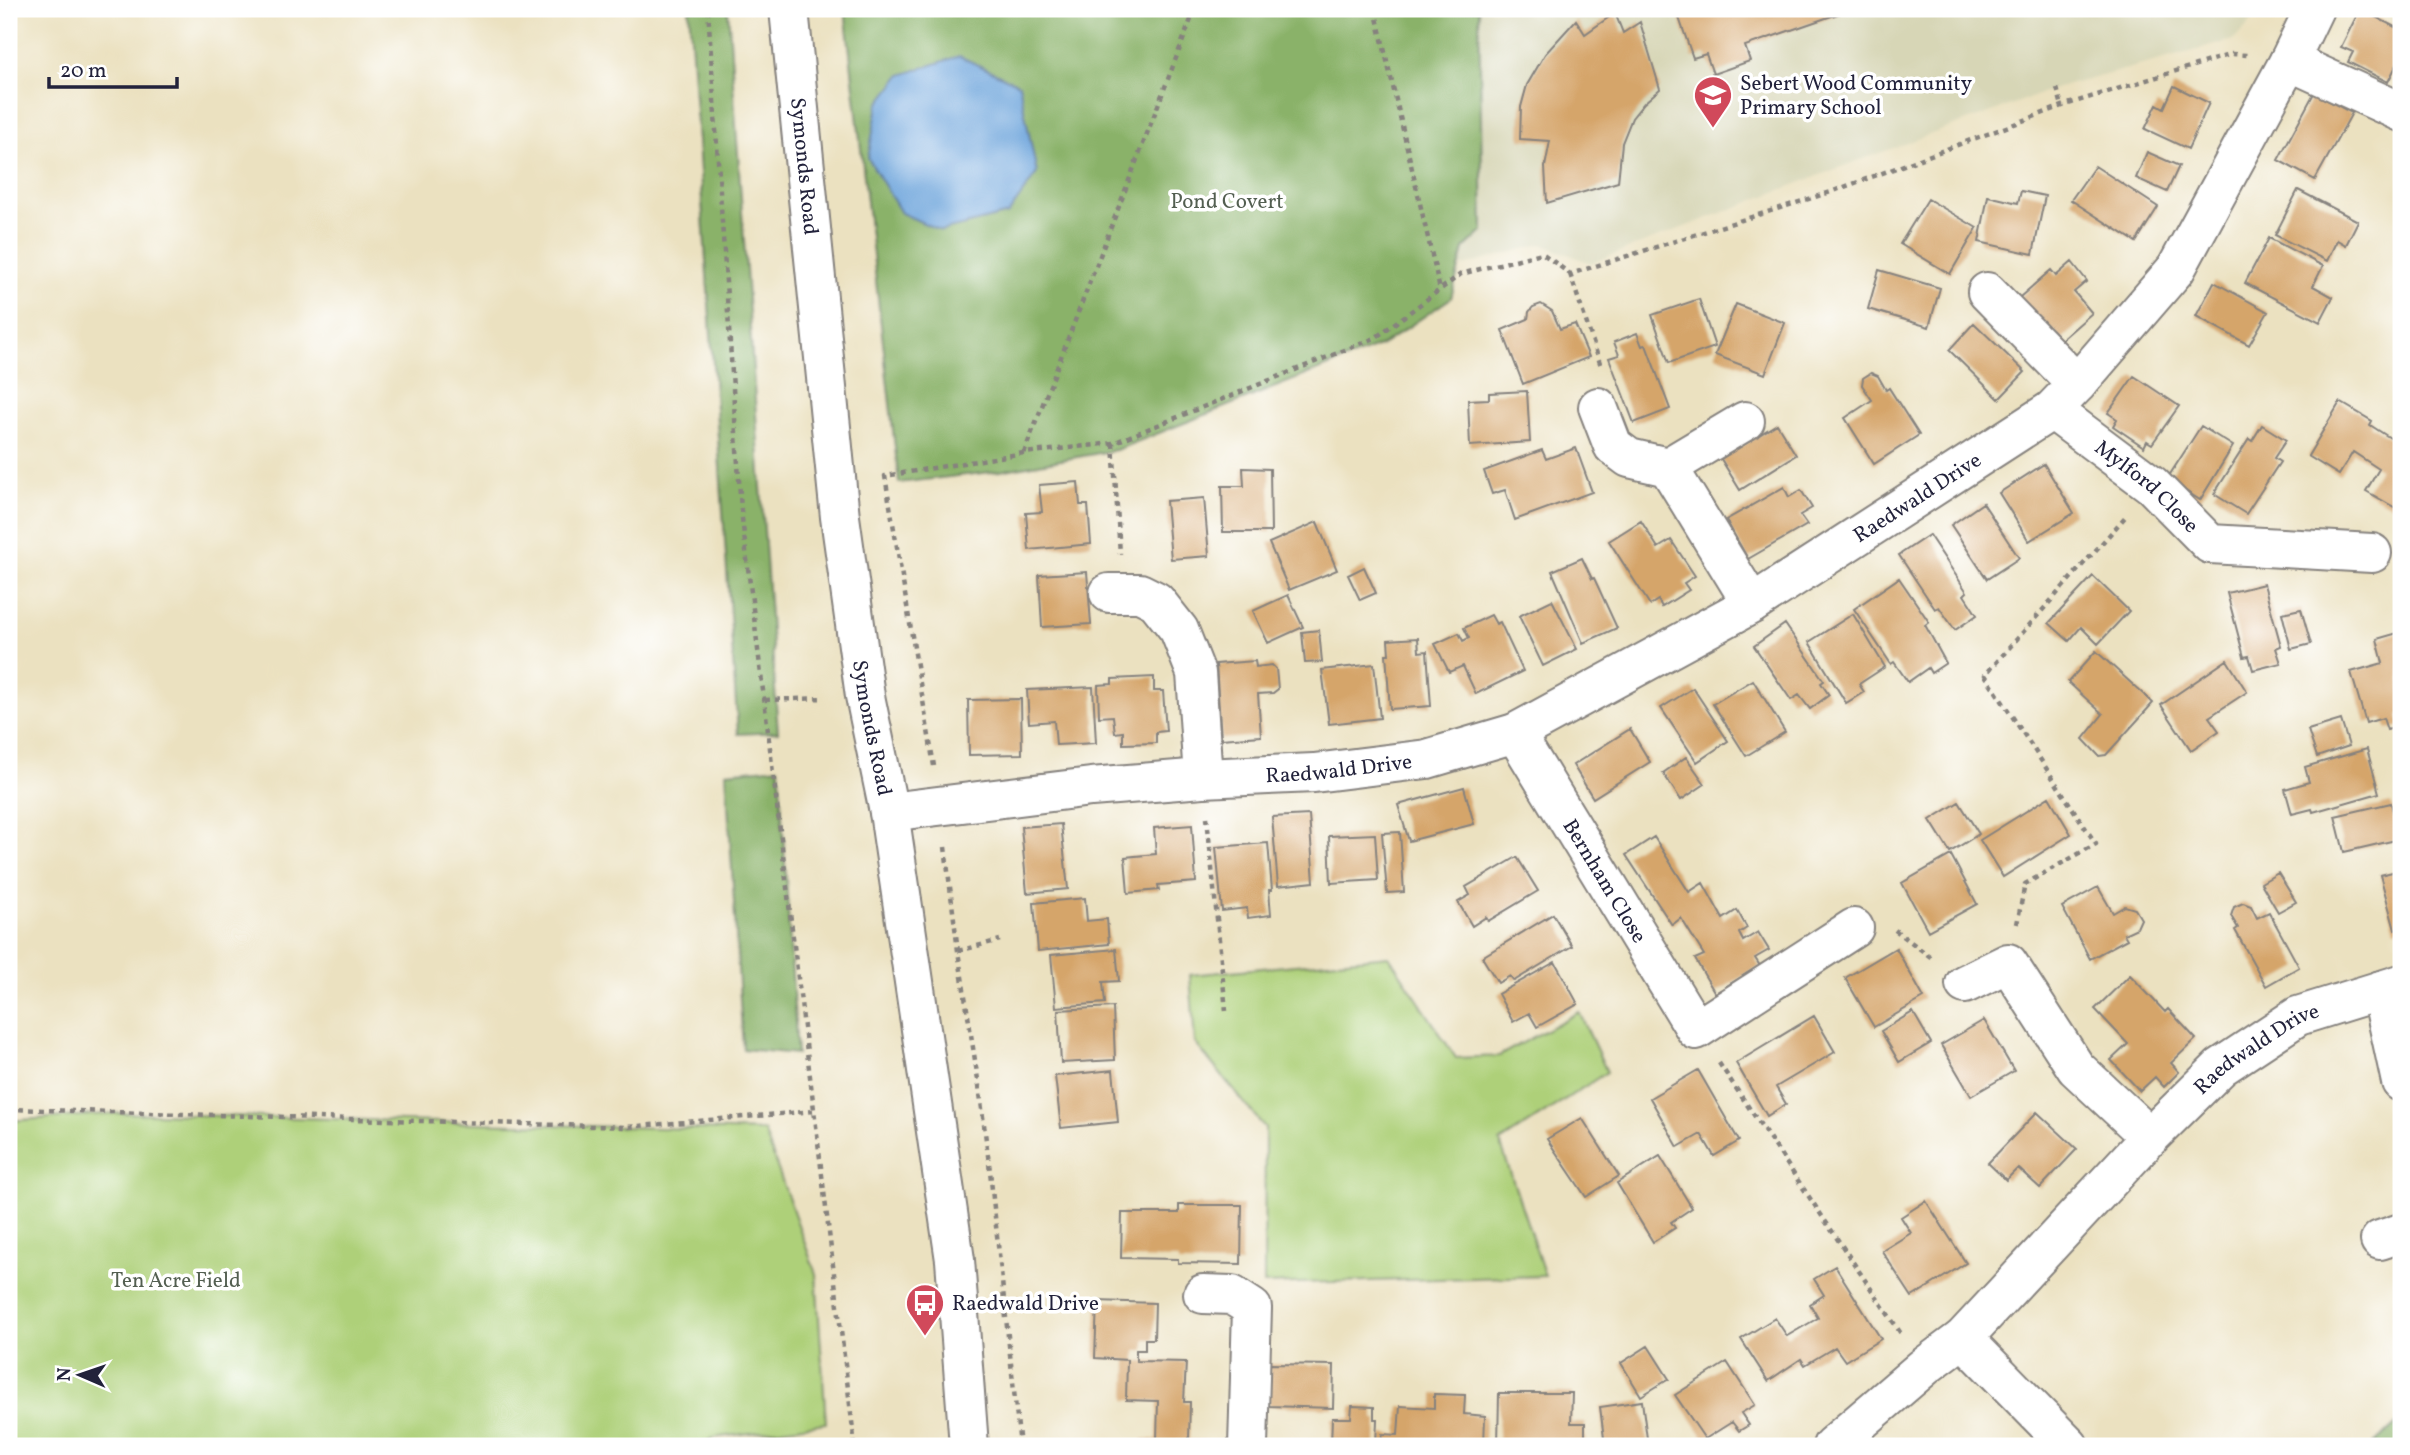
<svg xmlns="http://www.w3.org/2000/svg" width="2410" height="1455" font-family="Vollkorn,serif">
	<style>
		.built { fill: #d7d6b6 }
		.green { fill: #aed079; stroke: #68795a; stroke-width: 2 }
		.forest { fill: #8ab269; stroke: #566a52; stroke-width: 2 }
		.water { fill: #6da4db; stroke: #48638b; stroke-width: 2 }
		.building { fill: #d5a56a }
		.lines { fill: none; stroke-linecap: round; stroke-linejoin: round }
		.minor-casing { stroke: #86827e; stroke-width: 42 }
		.path { stroke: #86827e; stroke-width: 4.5; stroke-dasharray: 5 5; stroke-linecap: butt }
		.minor { stroke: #fff; stroke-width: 38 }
		.labels { text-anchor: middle; stroke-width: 7; stroke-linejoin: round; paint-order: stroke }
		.poi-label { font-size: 21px; fill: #22223b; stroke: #fff; text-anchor: start }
		.street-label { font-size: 21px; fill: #22223b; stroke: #fff }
		.park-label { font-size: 21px; fill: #535f51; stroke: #fff }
	</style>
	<rect width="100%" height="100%" fill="#fff"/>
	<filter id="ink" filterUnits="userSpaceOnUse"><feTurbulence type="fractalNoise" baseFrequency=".0143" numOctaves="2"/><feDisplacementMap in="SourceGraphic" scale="14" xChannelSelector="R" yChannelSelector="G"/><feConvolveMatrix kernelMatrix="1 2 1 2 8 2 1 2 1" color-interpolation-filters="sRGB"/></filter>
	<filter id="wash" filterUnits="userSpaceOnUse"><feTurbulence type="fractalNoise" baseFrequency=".00686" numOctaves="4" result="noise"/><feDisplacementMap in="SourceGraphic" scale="28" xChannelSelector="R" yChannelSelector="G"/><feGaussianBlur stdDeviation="1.57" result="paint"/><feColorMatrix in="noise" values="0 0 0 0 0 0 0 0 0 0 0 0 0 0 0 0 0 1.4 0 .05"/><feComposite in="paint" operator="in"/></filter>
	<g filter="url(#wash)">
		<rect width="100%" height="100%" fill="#ebe1c0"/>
		<!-- built -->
		<path class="built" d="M1479,9H2263L2234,40L2057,88L1833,170L1591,263L1541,244L1460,267L1464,249L1483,231Z"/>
		<!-- green -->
		<path class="green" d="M1389,956L1456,1058L1499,1056L1579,1012L1607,1072L1500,1142L1545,1276L1264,1284L1265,1128L1195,1043L1190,975Z
			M120,1113L764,1131L816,1274L826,1423L713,1438L699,1446H9V1121Z"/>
		<!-- forest -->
		<path class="forest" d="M689,9H728L778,732L738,734Z
			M845,9H1479L1483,231L1464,249L1451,298L1382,345L1116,450L1000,471L899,483Z
			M779,767L797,1054L743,1049L726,772Z
			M2401,1420V1446H2372Z"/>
		<!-- water -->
		<path class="water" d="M959,56L1019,84L1037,173L1008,214L941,231L901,213L868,158L878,105L901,75Z"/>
		<g id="blocks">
			<!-- building -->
			<path class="building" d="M1676,9H1852L1745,46L1750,61L1713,74L1706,54L1693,58Z
				M2360,9L2401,30V56L2388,82L2348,62L2353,52L2341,47Z
				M1615,13L1623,33L1640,22L1660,89L1644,103L1632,118L1622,143L1618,182L1547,203L1545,167L1550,141L1520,139L1521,107L1527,85L1545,54L1576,20L1585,34Z
				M2174,86L2209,103L2188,149L2145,129L2157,104L2164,108Z
				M2314,93L2352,113L2315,180L2278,160Z
				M2147,152L2179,166L2167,192L2136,178Z
				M2095,166L2158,207L2136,242L2071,200Z
				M2298,190L2358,221L2346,245L2337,240L2327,261L2275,235Z
				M2021,191L2045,196L2033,254L1979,242L1988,196L2018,203Z
				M1928,199L1977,228L1950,274L1900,244Z
				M2269,238L2323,266L2313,286L2333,297L2320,322L2245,283Z
				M2072,262L2087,281L2074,292L2092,313L2061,340L2052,330L2044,337L2013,303L2051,270L2056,276Z
				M1879,270L1940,288L1929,327L1868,309Z
				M2214,282L2268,312L2249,345L2196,316Z
				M1699,299L1715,347L1669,363L1652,315Z
				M1541,304L1552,311L1560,329L1575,324L1589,357L1523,384L1502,330L1528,319L1529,312L1533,307Z
				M1736,304L1785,323L1765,374L1715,355Z
				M1974,323L2025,372L1999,399L1949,350Z
				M1637,333L1642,346L1646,345L1670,409L1634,423L1609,358L1619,355L1614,342Z
				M1871,373L1878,376L1886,390L1889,388L1919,435L1874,464L1845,418L1872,400L1862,385L1863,378Z
				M2134,376L2179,406L2152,444L2147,441L2144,447L2113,426L2117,419L2108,413Z
				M1527,391L1530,442L1470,446L1468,400L1489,399V393Z
				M2340,402L2372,421L2370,425L2401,445V511L2366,491L2379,469L2353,452L2339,475L2308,456Z
				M1777,424L1796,455L1740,490L1721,459Z
				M2262,425L2286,440L2274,458L2280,462L2246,514L2214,494L2249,439L2252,441Z
				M2201,426L2233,446L2200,500L2167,479Z
				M1576,448L1592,492L1515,520L1505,490L1492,494L1484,471L1542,450L1546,459Z
				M2044,464L2074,513L2029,541L1999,493Z
				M1243,468L1270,469L1271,532H1223L1222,486H1244Z
				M1078,482L1080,505H1088L1091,544L1029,550L1026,513L1042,512L1039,485Z
				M1784,487L1789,497L1801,490L1812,508L1800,515L1807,525L1748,559L1726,520Z
				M1204,498L1209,556L1171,559L1166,501Z
				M1983,503L2019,558L1987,579L1951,525Z
				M1641,521L1658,548L1671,540L1695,576L1684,583L1689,590L1662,607L1658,600L1650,605L1609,541Z
				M1317,522L1337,570L1289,590L1269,543Z
				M1929,535L1967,592L1964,595L1977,615L1955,630L1939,607L1935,609L1899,555Z
				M1582,558L1592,579L1594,578L1617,628L1583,643L1552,571Z
				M1364,567L1376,593L1360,600L1348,575Z
				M1087,572L1091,624L1042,627L1039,575Z
				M2093,576L2129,611L2098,644L2081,627L2069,641L2049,623Z
				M1899,578L1929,622L1925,625L1946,663L1931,673L1928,668L1908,682L1894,662L1891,664L1854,609Z
				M2264,584L2281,646L2276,648L2281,663L2253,670L2249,656L2244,657L2227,593Z
				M1288,595L1303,627L1268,643L1253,611Z
				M1552,600L1577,649L1543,666L1519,616Z
				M2301,609L2311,644L2291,649L2282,613Z
				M1853,614L1885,667L1859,684L1864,692L1846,703L1809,642Z
				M1491,615L1496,624L1500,622L1523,671L1476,694L1463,666L1449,672L1435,644L1459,633L1463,641L1469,638L1464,628Z
				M1785,624L1824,681L1821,683L1829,695L1810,709L1799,695L1791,700L1754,646Z
				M1319,630L1322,662L1305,663L1302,632Z
				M2401,632V715L2398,716L2401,726L2387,730L2383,718L2366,723L2351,672L2383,663L2377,639Z
				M1418,638L1419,652L1427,651L1431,706L1390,709L1386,654H1389L1388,640Z
				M2096,651L2153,703L2106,755L2099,756L2083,739L2103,714L2068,682Z
				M2227,660L2247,692L2209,717L2219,731L2191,750L2161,705Z
				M1255,661L1256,667L1272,665L1276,669L1278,689L1273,693L1258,694L1261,736L1221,739L1216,664Z
				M1374,664L1380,718L1329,724L1322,670Z
				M1154,677V691H1163L1166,731L1156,732V743L1123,744V732L1115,733L1113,716L1099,717L1098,685L1112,684V679Z
				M1753,680L1785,732L1746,756L1713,704Z
				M1093,687L1096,743L1056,745L1054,721L1029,723L1027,690Z
				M1693,688L1728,741L1697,762L1661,708Z
				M1021,699L1022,754L969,755L968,700Z
				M2341,720L2349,746L2317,757L2308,730Z
				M1630,729L1650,762L1593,798L1573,765Z
				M2367,749L2379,793L2313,812L2312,809L2292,814L2285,789L2309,782L2305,767Z
				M1686,757L1705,784L1681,800L1663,773Z
				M1464,787L1474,824L1409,841L1398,805Z
				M2049,797L2071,834L2003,877L1980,840Z
				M1959,802L1979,834L1950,852L1930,820Z
				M2391,803L2400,839L2344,852L2335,816Z
				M1309,815L1314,882L1278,886L1272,817Z
				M1061,824L1068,889L1027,893L1021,827Z
				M1192,825L1196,882L1158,885L1159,890L1128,893L1125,857L1156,854L1154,828Z
				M1400,832L1404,892L1387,893L1382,833Z
				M1375,834L1378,880L1331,883L1329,836Z
				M1654,837L1689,892L1703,883L1723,919L1737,910L1747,928L1739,933L1743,941L1758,932L1769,950L1755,958L1760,966L1715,993L1695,959L1704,955L1681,918L1672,925L1626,855Z
				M1268,843L1272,890H1269L1271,915L1248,918L1247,908L1222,911L1216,847Z
				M1951,855L1977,904L1928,931L1902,883Z
				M1517,857L1538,891L1488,921L1486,917L1472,926L1458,902L1470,895L1466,887Z
				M2401,870V928L2395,930L2380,875Z
				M2278,873L2296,902L2278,912L2261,883Z
				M2098,887L2113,913L2125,906L2135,909L2141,919L2137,928L2124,934L2127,939L2090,959L2062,907Z
				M1085,898L1087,921L1107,919L1109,944L1038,951L1034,903Z
				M2243,903L2251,906L2257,918L2269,912L2299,967L2266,986L2235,930L2238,928L2231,916L2234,907Z
				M1553,914L1572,946L1514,981L1510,976L1498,983L1482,957Z
				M1896,948L1924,998L1874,1027L1845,978Z
				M1116,949L1119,981L1103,982L1105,1003L1056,1007L1051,955Z
				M1555,962L1578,1004L1537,1027L1529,1013L1513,1022L1498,994Z
				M2130,975L2165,1012L2168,1009L2196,1039L2171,1063L2179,1072L2164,1087L2155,1077L2140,1091L2111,1060L2128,1044L2095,1009Z
				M1113,1007L1115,1060L1061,1063L1058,1010Z
				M1913,1012L1931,1043L1899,1062L1881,1031Z
				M1814,1016L1835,1052L1776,1087L1786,1104L1767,1116L1736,1063Z
				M1984,1020L2014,1071L1971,1096L1941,1045Z
				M1113,1070L1118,1122L1061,1128L1055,1076Z
				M1698,1070L1739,1141L1714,1156L1701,1134L1678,1147L1650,1098Z
				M2037,1112L2077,1149L2040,1188L2018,1168L2006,1180L1988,1163Z
				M1582,1118L1619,1176L1586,1197L1547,1139Z
				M1660,1156L1692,1208L1671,1222L1675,1228L1653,1242L1617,1183Z
				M1926,1201L1966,1263L1912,1297L1882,1251L1911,1233L1901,1217Z
				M1179,1205H1242L1241,1264L1178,1263V1259L1121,1258L1122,1213H1179Z
				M1835,1266L1881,1339L1845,1361L1835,1347L1805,1365L1801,1359L1768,1381L1741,1339L1775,1318L1787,1336L1818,1318L1810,1304L1824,1295L1814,1279Z
				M1097,1301L1155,1303L1154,1339H1145V1350H1136V1361L1186,1362L1184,1402H1190L1189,1440L1208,1441V1446H1143V1439L1157,1440L1158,1401L1126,1400L1127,1360L1095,1358Z
				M1648,1346L1669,1379L1641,1396L1621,1363Z
				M1727,1362L1755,1405L1741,1413L1749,1425L1739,1431L1732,1422L1705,1439L1675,1395Z
				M1269,1364L1334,1365L1333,1408L1269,1406Z
				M1499,1393H1572L1571,1423H1585V1446H1498Z
				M1434,1394L1465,1395L1464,1414L1485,1416L1484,1446H1381L1382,1434L1398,1435L1400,1406L1434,1408Z
				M1642,1401L1648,1446H1605L1600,1407Z
				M1352,1406L1374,1407V1419H1377L1376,1446H1331L1332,1418H1351Z"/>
		</g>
	</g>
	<g filter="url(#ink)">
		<use href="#blocks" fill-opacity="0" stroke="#86827e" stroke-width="2"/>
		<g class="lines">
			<!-- minor casing -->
			<g class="minor-casing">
				<g id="minor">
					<path id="s1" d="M789,9L840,517L865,696L889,812L955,1260L969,1446"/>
					<path d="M2289,61L2401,112"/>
					<path d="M1987,292L2077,384"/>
					<path d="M1598,407L1613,446L1629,458L1668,467L1752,604"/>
					<path id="s2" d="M2052,410L2152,485L2210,544L2372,553"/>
					<path d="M1668,467L1745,421"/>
					<path d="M1109,593H1140L1156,601L1179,630L1196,673L1203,778"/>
					<path id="s3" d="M1515,733L1696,1030L1854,928"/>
					<path id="s4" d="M889,812L1091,787L1203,778L1314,773L1427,759L1515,733L1752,604L2052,410L2077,384L2176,269L2289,61L2314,9"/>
					<path d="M1965,984L2008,963L2076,1068L2150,1137"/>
					<path d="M2381,990L2401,1082"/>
					<path d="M2380,1240L2401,1233"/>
					<path d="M1203,1294L1232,1295L1252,1308L1248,1446"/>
					<path d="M1963,1338L2069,1446"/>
					<path id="s5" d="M1832,1446L1924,1367L1963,1338L2150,1137L2221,1067L2298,1016L2401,984"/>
				</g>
			</g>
			<!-- path -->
			<path class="path" d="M708,9L741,510L855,1446
				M1375,9L1440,290
				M2057,88L2062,106
				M1570,274L1601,366
				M1113,443L1120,554
				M1024,453L1195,9
				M765,700L824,698
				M934,766L885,476L1024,453L1113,443L1375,338L1461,274L1542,253L1570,274L1831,192L2068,104L2232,54L2247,55
				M1207,817L1226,1011
				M945,847L958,951L979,1086L990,1171L1020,1446
				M2017,924L2025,884L2096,844L1985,675L2126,516
				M1895,930L1932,958
				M958,951L1000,940
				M1719,1063L1902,1335
				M9,1109L627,1127L815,1111"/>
			<!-- minor -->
			<use href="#minor" class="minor"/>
		</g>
	</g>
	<!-- icons -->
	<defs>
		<g id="school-pin" transform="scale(2.0125)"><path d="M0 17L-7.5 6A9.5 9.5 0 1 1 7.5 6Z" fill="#d1495b" stroke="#fff"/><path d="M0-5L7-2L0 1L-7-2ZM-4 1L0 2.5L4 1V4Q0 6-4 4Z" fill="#fff"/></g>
		<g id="bus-pin" transform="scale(2.0125)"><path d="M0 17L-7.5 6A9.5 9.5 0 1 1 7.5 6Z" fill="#d1495b" stroke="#fff"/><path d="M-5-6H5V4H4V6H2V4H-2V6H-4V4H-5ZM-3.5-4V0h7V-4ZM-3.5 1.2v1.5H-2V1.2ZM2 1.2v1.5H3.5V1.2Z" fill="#fff"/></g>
	</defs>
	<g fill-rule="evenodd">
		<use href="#school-pin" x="1713" y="95"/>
		<use href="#bus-pin" x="925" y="1303"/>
	</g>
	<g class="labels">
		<!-- poi labels -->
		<g class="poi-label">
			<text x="1740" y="90">Sebert Wood Community<tspan x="1740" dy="24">Primary School</tspan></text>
			<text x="952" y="1310">Raedwald Drive</text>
		</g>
		<!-- street labels -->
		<g class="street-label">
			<text dy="7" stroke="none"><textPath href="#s1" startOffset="158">Symonds Road</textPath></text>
			<text dy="7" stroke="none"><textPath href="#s2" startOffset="122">Mylford Close</textPath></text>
			<text dy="7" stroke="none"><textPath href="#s4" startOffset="1099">Raedwald Drive</textPath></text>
			<text dy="7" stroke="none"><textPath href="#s1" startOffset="724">Symonds Road</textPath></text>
			<text dy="7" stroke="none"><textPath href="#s4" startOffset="452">Raedwald Drive</textPath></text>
			<text dy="7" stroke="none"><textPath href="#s3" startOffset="173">Bernham Close</textPath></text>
			<text dy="7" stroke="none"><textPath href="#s5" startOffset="584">Raedwald Drive</textPath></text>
		</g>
		<!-- park labels -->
		<g class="park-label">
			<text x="1227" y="208">Pond Covert</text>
			<text x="176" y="1287">Ten Acre Field</text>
		</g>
	</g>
	<!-- margin -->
	<rect width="2410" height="1455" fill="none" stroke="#fff" stroke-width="35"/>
	<!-- north arrow -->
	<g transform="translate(80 1375) rotate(272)" stroke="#ffffff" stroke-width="5" paint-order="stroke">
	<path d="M0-5L12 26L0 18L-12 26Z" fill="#22223b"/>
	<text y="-10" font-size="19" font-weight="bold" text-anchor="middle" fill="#22223b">N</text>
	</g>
	<!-- scale -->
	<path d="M49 77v10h128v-10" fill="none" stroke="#22223b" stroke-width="3.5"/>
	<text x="60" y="77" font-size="21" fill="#22223b" stroke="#ffffff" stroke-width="5" paint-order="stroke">20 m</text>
</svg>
